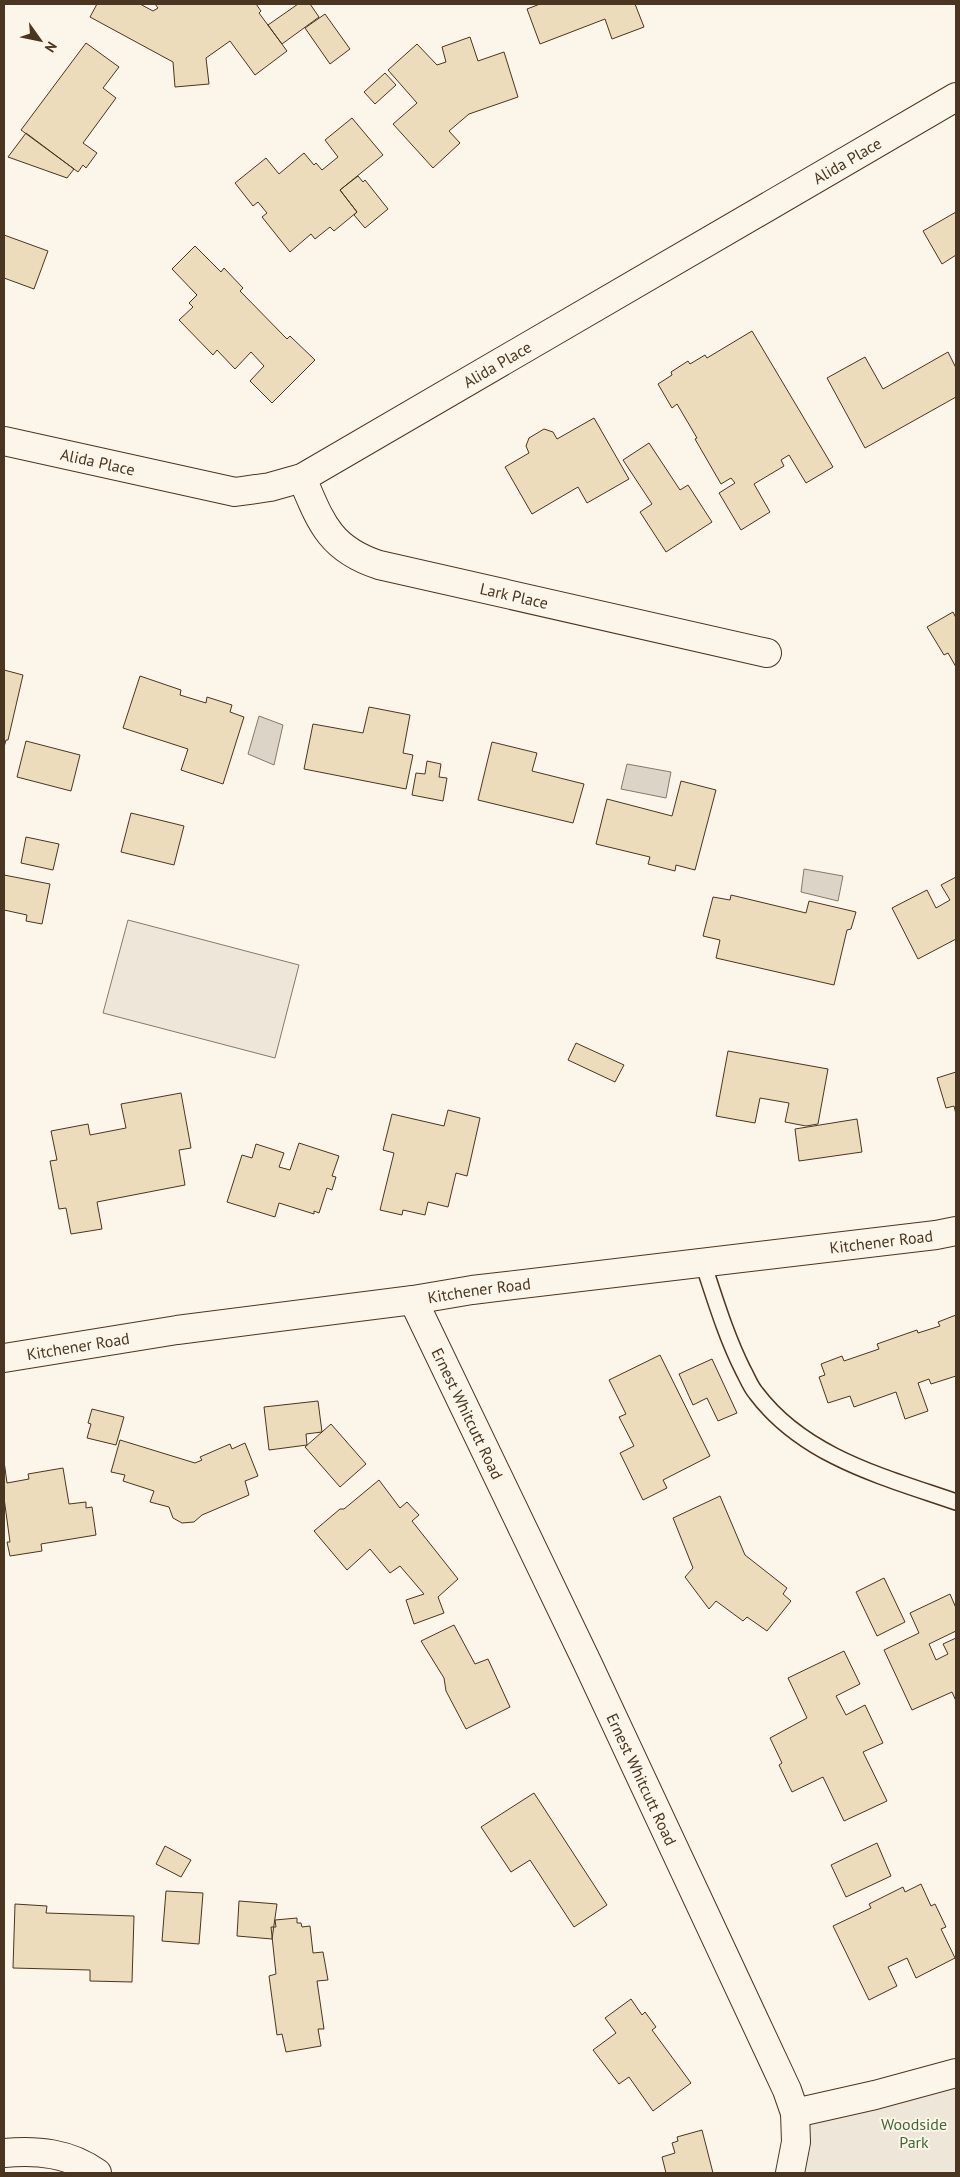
<svg xmlns="http://www.w3.org/2000/svg" width="960" height="2177" font-family="'PT Sans',sans-serif">
	<style>
		.green { fill: #ede6d9; stroke: #887966 }
		.water { fill: #dcd4c6; stroke: #887966 }
		.building { fill: #ecdcbc; stroke: #4a3520 }
		.lines { fill: none; stroke-linecap: round; stroke-linejoin: round }
		.service-casing { stroke: #4a3520; stroke-width: 18 }
		.minor-casing { stroke: #4a3520; stroke-width: 30 }
		.service { stroke: #fbf6e9; stroke-width: 15 }
		.minor { stroke: #fbf6e9; stroke-width: 28 }
		.labels { text-anchor: middle; stroke-width: 4; stroke-linejoin: round; paint-order: stroke }
		.street-label { font-size: 16px; fill: #4a3520; stroke: #fbf6e9 }
		.park-label { font-size: 16px; fill: #436837; stroke: #fbf6e9 }
	</style>
	<rect width="100%" height="100%" fill="#fbf6e9"/>
	<!-- green -->
	<path class="green" d="M128,920L299,965L275,1058L103,1013Z
		M956,2081V2173H803L809,2118Z"/>
	<!-- water -->
	<path class="water" d="M259,716L283,725L274,765L248,754Z
		M627,764L671,772L666,798L621,789Z
		M804,869L843,876L838,901L801,892Z"/>
	<!-- building -->
	<path class="building" d="M97,4H140L153,11L158,8L155,4H256L261,11L259,13L287,51L255,75L230,41L206,58L209,84L175,87L173,62L90,17Z
		M298,4H310L319,17L282,44L268,25Z
		M540,4H635L644,27L612,39L605,19L540,44L527,9Z
		M325,14L350,49L330,64L305,28Z
		M470,37L478,61L504,52L518,97L469,114L449,131L460,143L433,168L393,124L417,103L388,70L417,44L437,65L446,62L442,47Z
		M86,43L119,67L103,88L116,98L83,143L97,153L86,168L83,165L78,172L21,130Z
		M385,73L396,85L375,104L364,92Z
		M352,118L383,155L340,190L357,212L334,231L330,227L315,239L311,234L290,252L262,217L267,213L258,202L253,206L235,183L266,158L279,174L304,153L314,165L316,163L322,170L338,157L325,140Z
		M26,133L74,169L67,178L8,157Z
		M358,176L363,182L365,180L388,209L365,228L354,215L357,212L340,190Z
		M956,212V255L942,264L923,231Z
		M4,235L48,251L34,289L4,278Z
		M195,246L221,272L224,268L243,288L240,291L287,339L290,336L315,360L272,403L250,381L264,366L251,352L235,369L217,350L213,355L179,320L193,307L189,303L197,295L172,269Z
		M752,331L833,467L806,483L789,455L781,460L784,466L754,484L770,512L741,530L719,493L735,483L731,478L721,484L695,439L697,438L677,404L672,408L658,384L672,375L671,372L688,361L690,364L705,355L707,358Z
		M948,352L956,368V397L865,448L827,378L865,357L883,389Z
		M594,418L629,479L587,503L578,487L532,514L505,467L529,453L526,446L529,438L544,429L553,432L557,439Z
		M649,443L680,490L688,485L712,522L666,552L640,512L652,504L623,460Z
		M953,612L956,618V667L948,653L944,655L927,627Z
		M4,670L23,675L8,740H6L4,747Z
		M140,676L181,690L180,695L206,703L207,697L232,705L230,712L244,717L223,784L181,770L188,749L123,728Z
		M369,707L410,715L403,753L413,755L406,789L304,769L313,724L363,733Z
		M26,741L80,755L71,791L17,777Z
		M492,742L537,753L532,771L584,784L573,823L478,800Z
		M427,761L441,764L439,777L447,778L443,801L412,795L416,773L425,774Z
		M681,781L716,790L695,870L676,865L675,871L648,864L650,857L596,844L607,799L672,816Z
		M131,813L184,826L174,865L121,852Z
		M26,837L59,844L53,870L21,863Z
		M4,875L50,884L42,924L26,921L27,915L4,910Z
		M956,877V939L918,959L892,908L927,890L936,908L950,900L941,885Z
		M731,895L806,913L809,901L856,912L851,929L847,930L834,985L716,958L720,940L703,936L713,897L730,900Z
		M576,1043L624,1065L615,1082L568,1060Z
		M728,1051L828,1069L818,1124L806,1126L785,1122L789,1103L760,1098L755,1123L716,1116Z
		M956,1072V1114L954,1106L946,1108L937,1078Z
		M181,1093L191,1148L179,1150L185,1185L97,1202L102,1229L71,1234L66,1208L59,1209L50,1161L57,1160L51,1131L88,1124L90,1135L126,1128L121,1104Z
		M448,1110L480,1118L467,1176L456,1173L448,1207L428,1202L425,1215L403,1210L402,1215L380,1210L394,1153L383,1150L392,1114L444,1126Z
		M857,1119L862,1152L799,1161L795,1129Z
		M299,1143L339,1156L332,1176L336,1177L332,1190L327,1188L319,1213L314,1211V1214L279,1203L275,1217L227,1202L242,1155L252,1158L256,1144L284,1153L279,1167L290,1170Z
		M956,1315V1379V1376L931,1384L929,1379L918,1383L928,1411L905,1419L896,1392L854,1407L850,1396L828,1403L819,1377L825,1375L821,1364L842,1356L844,1361L879,1349L877,1344L917,1330L918,1333L940,1326L938,1322Z
		M660,1355L710,1456L663,1480L667,1488L643,1500L620,1453L634,1446L619,1417L626,1414L609,1380Z
		M712,1359L737,1413L718,1421L707,1398L693,1405L679,1374Z
		M318,1401L322,1432L306,1434L307,1445L269,1450L264,1407Z
		M92,1409L124,1417L116,1445L87,1438L91,1424L88,1423Z
		M331,1424L366,1464L340,1487L305,1447Z
		M120,1440L195,1463L202,1460L200,1457L230,1444L232,1449L245,1443L258,1476L245,1481L249,1495L202,1515L194,1522L182,1523L173,1518L169,1507L150,1502L154,1491L123,1481L125,1475L111,1472Z
		M4,1461L7,1483L29,1479L28,1474L63,1468L69,1504L86,1502V1508L92,1507L96,1535L41,1544L42,1551L10,1556L7,1542H10L4,1498Z
		M379,1480L400,1508L407,1502L419,1515L412,1521L458,1579L438,1597L444,1613L414,1624L406,1600L424,1594L400,1566L390,1573L370,1549L347,1570L314,1531L340,1509H344Z
		M720,1496L745,1555L787,1588L783,1594L791,1601L767,1631L747,1617L743,1621L716,1601L709,1609L685,1577L693,1568L673,1518Z
		M884,1578L905,1622L877,1636L856,1592Z
		M950,1594L956,1608V1631L929,1644L936,1660L948,1654L943,1644L956,1638V1701L952,1692L912,1710L884,1650L919,1633L910,1613Z
		M454,1625L475,1664L488,1659L510,1707L466,1729L446,1691L444,1678L421,1641Z
		M844,1651L860,1684L836,1696L846,1715L865,1705L883,1743L863,1752L887,1801L844,1821L823,1777L792,1792L779,1765L782,1763L770,1738L807,1718L788,1678Z
		M534,1793L607,1905L574,1927L530,1860L511,1872L481,1827Z
		M877,1843L891,1876L846,1897L831,1865Z
		M165,1846L191,1860L181,1877L156,1864Z
		M921,1884L931,1906L935,1904L946,1927L941,1929L955,1958L916,1978L907,1958L888,1967L897,1986L869,2000L833,1926L871,1908L869,1904L903,1887L905,1892Z
		M166,1891L203,1893L199,1944L162,1941Z
		M239,1901L277,1904L272,1939L237,1936Z
		M15,1904L47,1906L46,1913L134,1916L132,1982L90,1981V1970L13,1968Z
		M297,1918V1923H301L302,1927L310,1926L313,1953L323,1952L328,1980L317,1981L324,2029H318L321,2046L286,2052L282,2034L277,2035L269,1976L276,1974L271,1927H276L275,1920Z
		M631,1999L642,2015L645,2012L656,2027L652,2030L691,2083L653,2111L629,2077L619,2084L593,2050L616,2033L605,2018Z
		M702,2130L713,2173H666L662,2157L675,2153L672,2143L678,2141L677,2137Z"/>
	<g class="lines">
		<!-- service casing -->
		<g class="service-casing">
			<path id="service" d="M703,1263C715,1299 726,1336 743,1370C747,1377 750,1386 756,1393C804,1457 884,1477 956,1502"/>
		</g>
		<!-- minor casing -->
		<g class="minor-casing">
			<g id="minor">
				<path id="s1" d="M4,441L235,492L270,487L302,478L956,97"/>
				<path id="s2" d="M302,478C321,523 330,549 379,565L767,653"/>
				<path id="s3" d="M413,1300L587,1662L787,2090L795,2113L796,2142L790,2173"/>
				<path id="s4" d="M4,1358L177,1330L413,1300L472,1290L936,1235L956,1231"/>
				<path d="M795,2113L875,2095L956,2073"/>
				<path d="M4,2153C38,2150 69,2153 97,2173"/>
			</g>
		</g>
		<!-- service -->
		<use href="#service" class="service"/>
		<!-- minor -->
		<use href="#minor" class="minor"/>
	</g>
	<g class="labels">
		<!-- street labels -->
		<g class="street-label">
			<text dy="6" stroke="none"><textPath href="#s1" startOffset="936">Alida Place</textPath></text>
			<text dy="6" stroke="none"><textPath href="#s1" startOffset="531">Alida Place</textPath></text>
			<text dy="6" stroke="none"><textPath href="#s1" startOffset="96">Alida Place</textPath></text>
			<text dy="6" stroke="none"><textPath href="#s2" startOffset="260">Lark Place</textPath></text>
			<text dy="6" stroke="none"><textPath href="#s4" startOffset="885">Kitchener Road</textPath></text>
			<text dy="6" stroke="none"><textPath href="#s4" startOffset="480">Kitchener Road</textPath></text>
			<text dy="6" stroke="none"><textPath href="#s4" startOffset="75">Kitchener Road</textPath></text>
			<text dy="6" stroke="none"><textPath href="#s3" startOffset="126">Ernest Whitcutt Road</textPath></text>
			<text dy="6" stroke="none"><textPath href="#s3" startOffset="531">Ernest Whitcutt Road</textPath></text>
		</g>
		<!-- park labels -->
		<g class="park-label">
			<text x="914" y="2130">Woodside<tspan x="914" dy="18">Park</tspan></text>
		</g>
	</g>
	<!-- border -->
	<rect width="960" height="2177" fill="none" stroke="#4a3520" stroke-width="10"/>
	<!-- north arrow -->
	<g transform="translate(40 40) rotate(123)" stroke="#fbf6e9" stroke-width="4" paint-order="stroke">
	<path d="M0-4L9 19L0 12L-9 19Z" fill="#4a3520"/>
	<text y="-8" font-size="14" font-weight="bold" text-anchor="middle" fill="#4a3520">N</text>
	</g>
</svg>
